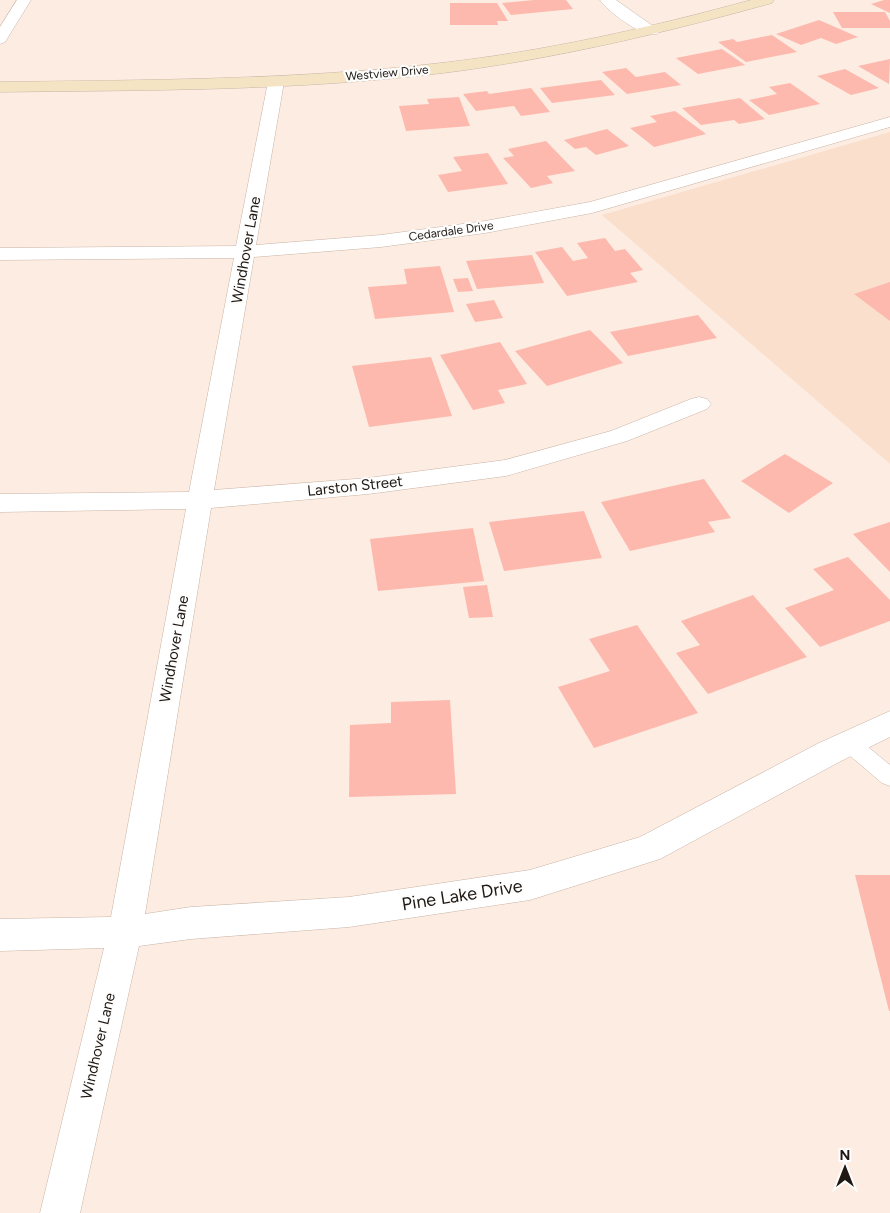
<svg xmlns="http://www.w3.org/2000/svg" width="890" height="1213" font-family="Figtree,sans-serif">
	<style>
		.built { fill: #fbdfcd }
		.building { fill: #fdb9ae }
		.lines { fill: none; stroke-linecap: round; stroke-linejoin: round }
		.service-casing { stroke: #c8b4a7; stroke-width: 1 }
		.minor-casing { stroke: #c8b4a7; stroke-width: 1 }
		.secondary-casing { stroke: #c8b4a7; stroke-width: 1 }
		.service { fill: #fff; fill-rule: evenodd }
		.minor { fill: #fff; fill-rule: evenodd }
		.secondary { fill: #f5e4c3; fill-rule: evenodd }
		.labels { text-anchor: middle; stroke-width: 4.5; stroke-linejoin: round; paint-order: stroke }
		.far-street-label { font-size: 12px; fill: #1f1813; stroke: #fdfdfd }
		.street-label { font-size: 15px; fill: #1f1813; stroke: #fdfdfd }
		.near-street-label { font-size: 18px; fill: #1f1813; stroke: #fdfdfd }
	</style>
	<rect width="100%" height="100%" fill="#fdece1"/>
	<!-- built -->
	<path class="built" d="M890,132V464L602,215Z"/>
	<!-- building -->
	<path class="building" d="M534,0H566L573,9L511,15L502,3Z
		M884,0H890V13L871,4Z
		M450,3H497L508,21H497L498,25H450Z
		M833,12H885L890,21V28H842Z
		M819,20L858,37L836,44L821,38L801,45L776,34Z
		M772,35L797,52L746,62L718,42L733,39L737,42Z
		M722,49L745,65L698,74L676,58Z
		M890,59L889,84L858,66Z
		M626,68L636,77L665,72L681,85L627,94L602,72Z
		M845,69L879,88L851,95L817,76Z
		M601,80L615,95L552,103L540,88Z
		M790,83L820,104L769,115L749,100L777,94L769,87Z
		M531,88L550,112L521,116L514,106L476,111L463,94L487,91L489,94Z
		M459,97L470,126L406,131L399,106L429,104L427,99Z
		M740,98L765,119L739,124L734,120L701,125L682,108Z
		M675,111L706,134L654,147L630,128L657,122L650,116Z
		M607,129L629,146L596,155L586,147L575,149L564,140Z
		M546,141L575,171L547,176L553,183L531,188L503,158L514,156L508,149Z
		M488,153L508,184L448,192L438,175L462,171L453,157Z
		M605,238L615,251L625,249L643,270L630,273L638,282L567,296L535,252L562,247L573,261L588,258L577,243Z
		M532,255L544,283L477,289L466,261Z
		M440,266L454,312L375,319L368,287L407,284L404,269Z
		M468,278L473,291L458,292L453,279Z
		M890,282V321L854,294Z
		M494,300L503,318L475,322L466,304Z
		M698,315L717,338L628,356L610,332Z
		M590,330L623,363L547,386L515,351Z
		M500,342L527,384L498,390L505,403L473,410L440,355Z
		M431,357L452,416L369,427L352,366Z
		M785,454L833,483L789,513L741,481Z
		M704,479L731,518L708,522L715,532L630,551L601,502Z
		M584,511L602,558L504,571L489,522Z
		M890,522V572L853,534Z
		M473,528L484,581L378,591L370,539Z
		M848,557L890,600V621L820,647L785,608L834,590L813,569Z
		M487,585L493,617L469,618L463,587Z
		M753,595L807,657L708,694L676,653L700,645L681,621Z
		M637,625L698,713L594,748L558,687L610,671L589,639Z
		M450,700L456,794L349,797L350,725L391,723V702Z
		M855,875H890V1011H889Z"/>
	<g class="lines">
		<!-- service casing -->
		<g class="service-casing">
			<path id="service" d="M849,735L856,737L890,765V786L882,783L842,749L839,743L842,737Z"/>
		</g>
		<!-- minor casing -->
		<g class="minor-casing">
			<path id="minor" d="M17,0H31L5,42L0,44V27Z
				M600,0H616L660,31L657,34C643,38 608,12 600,0Z
				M276,77L282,79L284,82L256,245L381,235L485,221L590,202L890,117V127L592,213L485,233L381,247L254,257L214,490L368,478L505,460L611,431L691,399L699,397L707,399L711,404L707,409L627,441L506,476L368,494L211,508L145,914L191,907L349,897L530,870L640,837L819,743L890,711V737L841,761L660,859L530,900L349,927L191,939L139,946L80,1213H40L104,948L0,951V919L111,917L186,509L0,512V494L189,492L234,258L0,260V248L236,246L268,82L270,79Z"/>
		</g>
		<!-- secondary casing -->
		<g class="secondary-casing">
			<path id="secondary" d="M751,0H774L772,3C664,33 554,59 443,73C296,91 148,90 0,92V82C147,80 295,80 441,63C546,51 649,28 751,0Z"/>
		</g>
		<!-- service -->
		<use href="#service" class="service"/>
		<!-- minor -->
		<use href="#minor" class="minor"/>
		<!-- secondary -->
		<use href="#secondary" class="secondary"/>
	</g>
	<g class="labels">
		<!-- far-street labels -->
		<g class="far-street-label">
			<text transform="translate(387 73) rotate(-5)" y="4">Westview Drive</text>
			<text transform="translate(451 231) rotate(-8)" y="4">Cedardale Drive</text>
		</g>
		<!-- street labels -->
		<g class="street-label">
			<text transform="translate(246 250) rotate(-80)" y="5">Windhover Lane</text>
			<text transform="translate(355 486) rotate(-6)" y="5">Larston Street</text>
			<text transform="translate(174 649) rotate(-80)" y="5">Windhover Lane</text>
			<text transform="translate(98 1046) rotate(-77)" y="5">Windhover Lane</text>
		</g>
		<!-- near-street labels -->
		<g class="near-street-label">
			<text transform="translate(462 895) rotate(-9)" y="6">Pine Lake Drive</text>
		</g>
	</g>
	<!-- north arrow -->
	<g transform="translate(845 1168)" stroke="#fdfdfd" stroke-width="4" paint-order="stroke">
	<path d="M0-4L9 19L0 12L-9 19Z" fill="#1f1813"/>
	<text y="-8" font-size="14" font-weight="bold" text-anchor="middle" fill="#1f1813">N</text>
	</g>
</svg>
